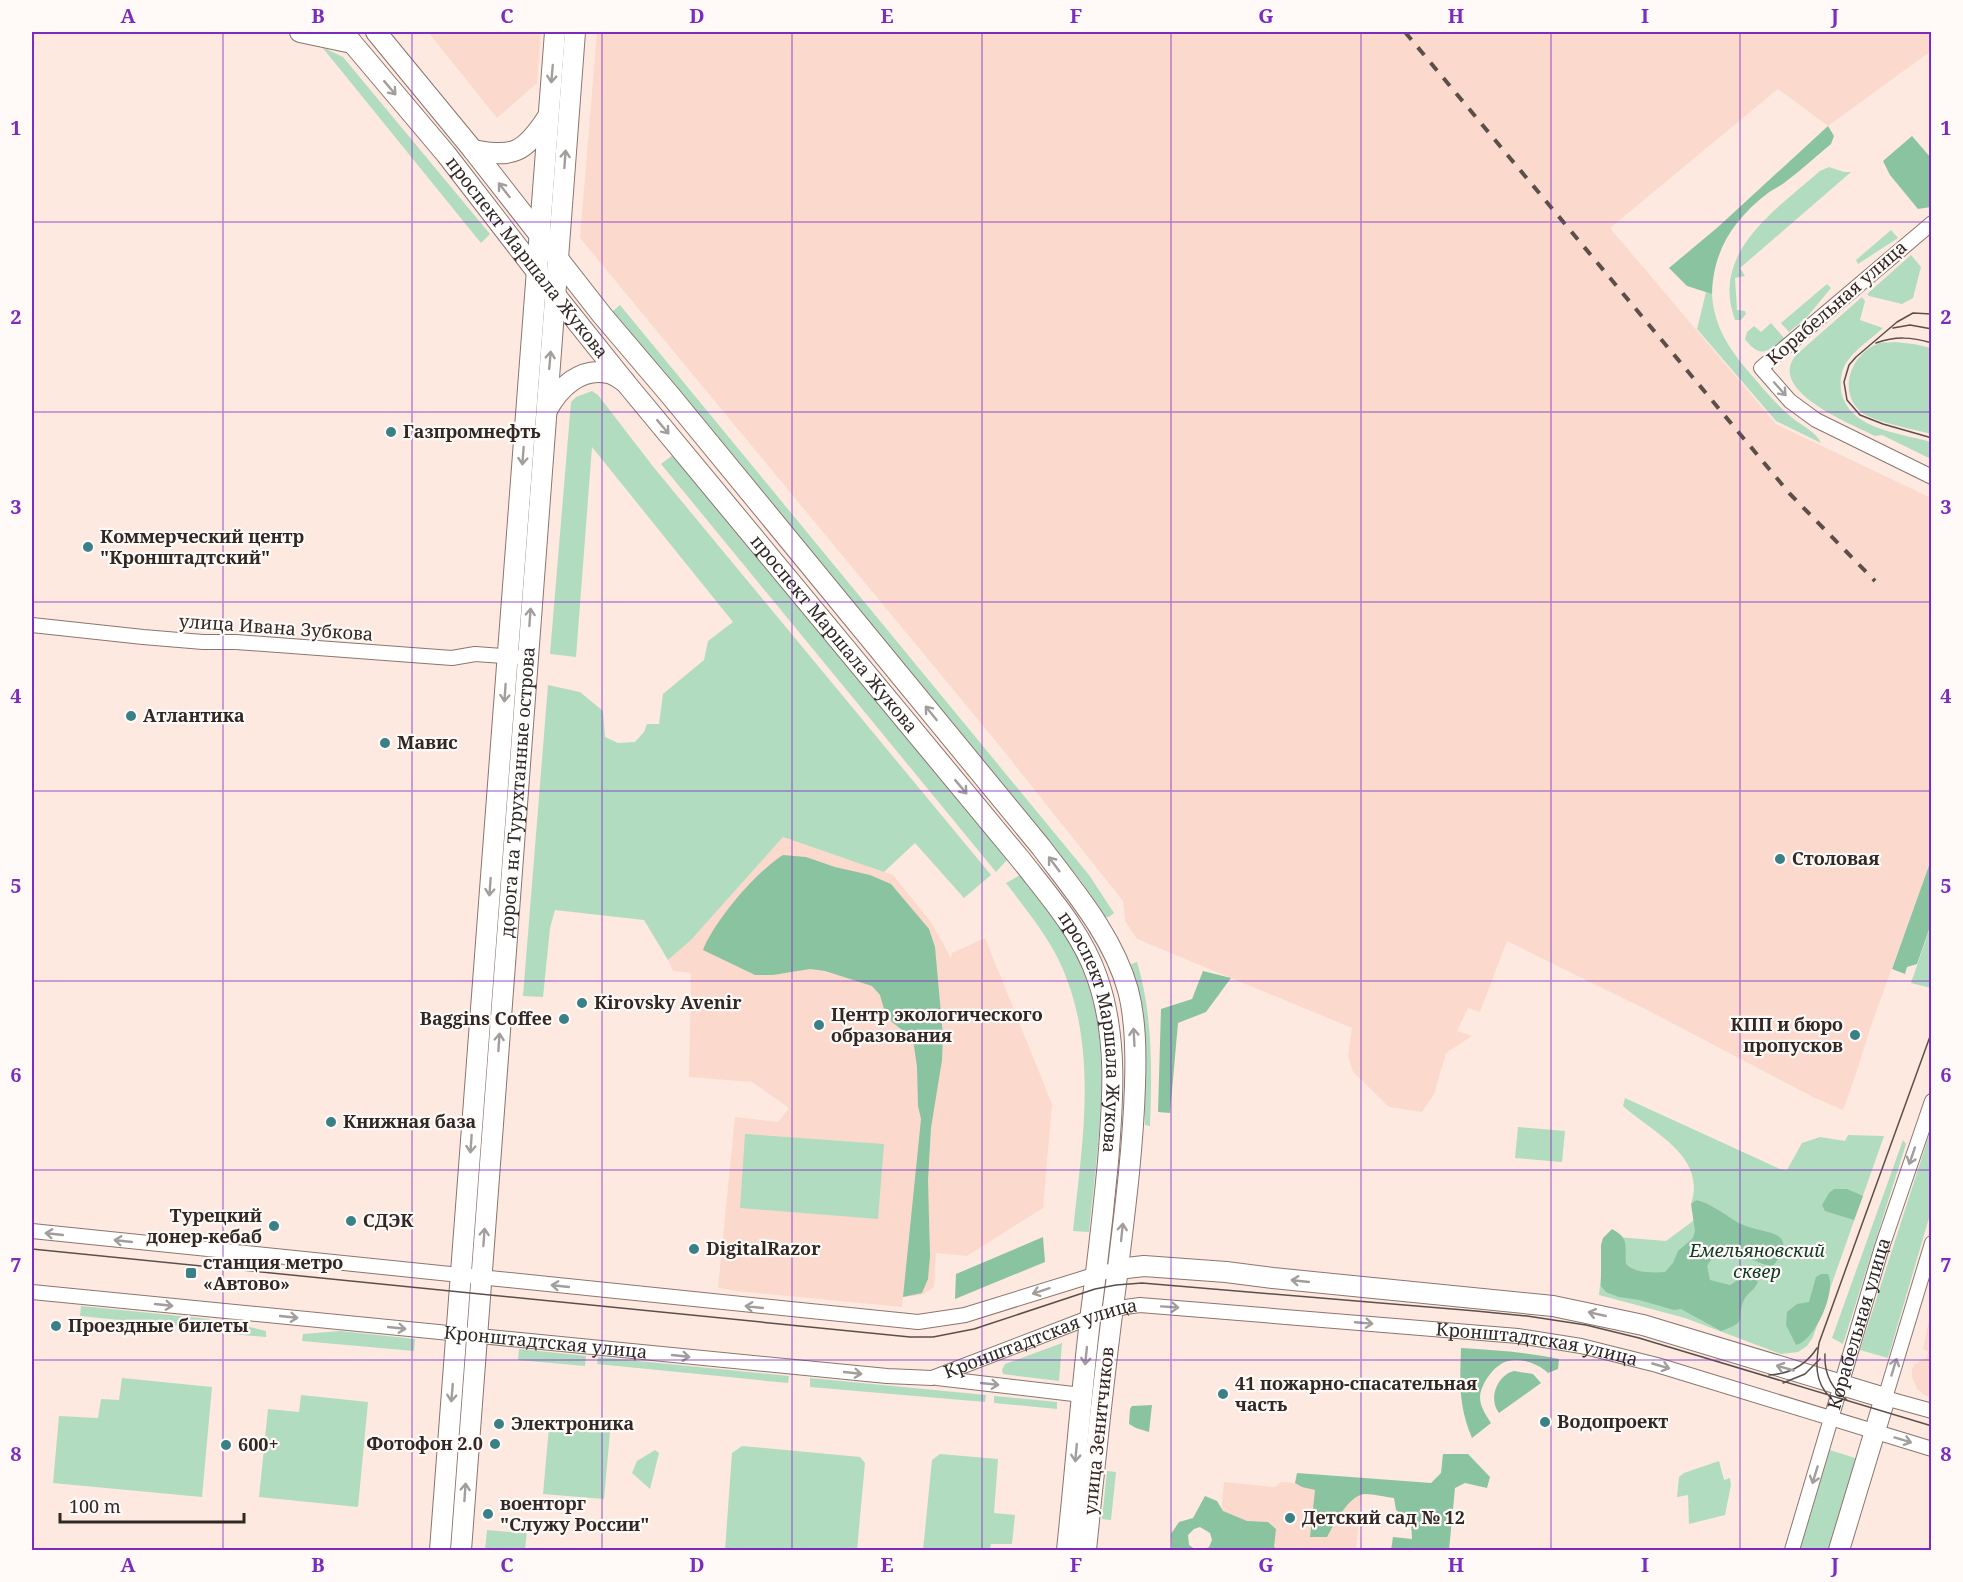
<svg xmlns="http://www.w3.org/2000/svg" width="1963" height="1582" font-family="'Noto Serif',serif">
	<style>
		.built { fill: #fbdacd }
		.green { fill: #b1dcc0 }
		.forest { fill: #8ac3a0 }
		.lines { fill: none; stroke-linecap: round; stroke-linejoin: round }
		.street-casing { stroke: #8c756d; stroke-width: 16 }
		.secondary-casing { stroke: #8c756d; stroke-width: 22 }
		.street { stroke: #fff; stroke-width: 14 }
		.secondary { stroke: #fff; stroke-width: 20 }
		.tram { stroke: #5b4f4a; stroke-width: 1.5 }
		.rail { stroke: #5b4f4a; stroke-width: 4; stroke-dasharray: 10 10; stroke-linecap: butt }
		.oneway { stroke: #a29e9c }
		.grid { fill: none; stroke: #7b2cbf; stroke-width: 1.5; stroke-opacity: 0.55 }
		.poi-dot { fill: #398087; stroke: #fff9f7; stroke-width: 2 }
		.labels { text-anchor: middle; stroke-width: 4.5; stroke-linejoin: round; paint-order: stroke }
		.street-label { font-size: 18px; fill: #312824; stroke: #fff9f7 }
		.poi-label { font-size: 18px; font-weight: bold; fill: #312824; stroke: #fff9f7; text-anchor: start }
		.park-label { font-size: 18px; font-style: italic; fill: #0c3b23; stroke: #fff9f7 }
		.neatline { fill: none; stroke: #7b2cbf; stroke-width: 2 }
		.grid-label { font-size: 20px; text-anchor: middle; font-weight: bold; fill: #7b2cbf }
	</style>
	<rect width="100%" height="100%" fill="#fde9e0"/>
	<!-- built -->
	<path class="built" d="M428,32H541L537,83L497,118Z
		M597,32H1931V51L1828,126L1778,89L1610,228L1776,424L1931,498V860L1871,1026L1855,1077L1843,1110L1813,1097L1649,1011L1507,941L1480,1012L1468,1008L1457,1031L1472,1036L1446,1053L1434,1094L1422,1112L1389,1107L1353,1072L1348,1056L1352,1028L1137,939L1125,921L1123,901L999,745L580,238Z
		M783,837L893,875L931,922L951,958L952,953L985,938L1052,1104L1043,1208L967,1256L936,1253L934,1287L922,1295L903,1297L902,1307L745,1292L718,1288L735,1117L778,1122L789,1108L752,1082L689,1077L691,973L673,971L668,960L691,940Z
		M1931,1310V1397L1924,1395L1917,1389L1912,1377V1369L1915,1364L1927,1357L1928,1352L1923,1349Z
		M1224,1482L1275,1487L1281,1482L1362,1488L1356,1550H1221L1218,1547Z"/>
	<!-- green -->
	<path class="green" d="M322,47L343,57L490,234L481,243Z
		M1829,167L1844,172H1851L1740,268L1745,276L1735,278L1737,310L1745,311L1746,314L1741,320H1735C1710,252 1776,210 1820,171Z
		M1891,230L1898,238L1858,264L1856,260Z
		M1911,255L1921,267L1913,298L1902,304L1869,296L1867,294Z
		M1827,284L1831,288L1807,317L1789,332L1781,323Z
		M1706,292L1712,294C1714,329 1732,353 1755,379C1766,392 1777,405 1790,416C1801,426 1815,430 1821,443L1776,421L1697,329Z
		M1862,297L1865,301L1860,320L1883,328C1871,339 1855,349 1846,363C1841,371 1840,381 1841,390C1847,429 1900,433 1931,442V459L1882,435L1875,436C1851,424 1766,391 1796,355Z
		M620,305L1089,875L1114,913L1109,917H1105L1081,881L612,312Z
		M1771,323L1784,338C1768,352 1760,359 1745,339L1747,332L1754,326L1761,332Z
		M1894,342L1914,344L1931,348V434C1914,429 1872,422 1860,411C1837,390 1852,352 1880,343C1884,342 1890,343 1894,342Z
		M592,391L598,395L655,469L991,875L964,898L915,843L884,872L783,837L691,940L668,960L644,920L555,910L550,928L543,997L523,996L548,685L580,692L603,711L605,737L618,743L635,742L644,732L647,724H659L663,694L704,660L708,641L733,622L592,447L576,657L550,654L571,402L576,397Z
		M673,455L1008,859L996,872L661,464Z
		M1020,875C1039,899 1060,922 1073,949C1082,968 1091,989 1095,1009C1109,1080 1096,1161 1089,1232L1073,1231C1082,1145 1098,1054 1064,972C1051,939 1027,911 1006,883Z
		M1931,925L1932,988H1931L1911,983Z
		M1137,962C1153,1015 1152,1071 1150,1126L1145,1125C1143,1071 1145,1017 1131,964Z
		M1625,1098L1780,1169L1787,1170L1802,1143L1820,1137L1845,1141L1848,1135L1884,1136L1813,1337L1807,1346L1798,1352L1781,1354L1685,1318L1599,1295L1605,1236L1666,1241L1693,1221L1698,1201L1696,1200L1691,1204C1707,1156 1653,1133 1623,1106Z
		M1518,1127L1565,1131L1562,1162L1515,1158Z
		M1931,1129V1211L1888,1358L1860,1350Z
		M745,1134L884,1144L878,1219L740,1208Z
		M1903,1140L1906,1144L1843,1344L1832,1338Z
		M81,1306L210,1319L209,1329L80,1316Z
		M221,1320L266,1331V1337L220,1333Z
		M340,1331L415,1339L414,1351L302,1341L303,1334Z
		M1062,1343L1059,1381L1003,1374L1002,1370L1005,1364Z
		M519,1349L586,1356L585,1366L518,1360Z
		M598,1357L789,1376L788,1383L597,1364Z
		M122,1378L212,1387L202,1497L53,1483L59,1416L98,1418L101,1399L119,1400Z
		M810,1378L986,1395L985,1402L810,1387Z
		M301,1395L368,1402L358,1507L259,1497L268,1409L299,1412Z
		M994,1396L1057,1402V1409L994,1403Z
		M549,1427L610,1432L604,1499L543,1494Z
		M742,1446L860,1457L865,1463L857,1550H725L732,1453Z
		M655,1450L659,1453L650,1489L632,1473L637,1461Z
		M1830,1450L1858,1459L1830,1550H1800Z
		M940,1454L998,1459L994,1513L1015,1515L1012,1544H991L990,1550H923L932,1460Z
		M1719,1461L1724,1480L1730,1478L1731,1485L1725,1515L1689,1524L1688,1495L1677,1497L1679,1477L1684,1473Z
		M1107,1471L1116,1472L1111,1520L1102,1519Z
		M487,1530L522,1533L524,1530H527L525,1550H485Z"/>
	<!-- forest -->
	<path class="forest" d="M1828,126L1834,136L1831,144C1815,157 1800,171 1784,183C1779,187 1773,189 1768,193C1734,219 1713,250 1712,294L1687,286L1669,268L1718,227Z
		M1912,136L1931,158V207L1918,209L1890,175L1883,161Z
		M783,855L806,857L835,867L870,875L891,884L929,929L935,947L943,1036L942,1060L931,1128L928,1180L930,1256L928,1279L922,1293L903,1297L921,1119L918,1106L917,1067L914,1046L908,1035L892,1022L884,1009L880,995L872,986L825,971L810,969L773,975H755L703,950C715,920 756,872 783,855Z
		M1931,860V924L1917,964L1907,967L1905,974L1892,969Z
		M1203,971L1231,978L1206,1012L1178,1023L1170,1113L1158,1112L1161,1009L1192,999Z
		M1834,1189H1847L1863,1196L1854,1220L1825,1211L1822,1205L1829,1193Z
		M1696,1200C1710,1203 1724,1214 1737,1222C1758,1235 1804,1227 1773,1266C1745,1264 1729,1230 1707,1266L1710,1280L1730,1285C1741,1279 1746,1270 1759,1276C1757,1291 1749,1290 1744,1300C1735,1320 1750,1321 1721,1331L1681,1309L1674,1310L1639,1300L1619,1297L1606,1292L1601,1286V1245L1603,1238L1612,1229C1631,1239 1624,1247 1626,1264C1634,1273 1653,1273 1665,1272L1673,1263L1678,1251L1693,1238L1695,1231L1691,1204Z
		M1043,1237L1045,1262L955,1299L956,1274Z
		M1821,1274H1828C1837,1291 1815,1341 1796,1345L1786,1325L1787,1312L1797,1304L1809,1302L1816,1277Z
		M1461,1348C1494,1350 1526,1352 1559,1359L1558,1369L1548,1373C1540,1365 1521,1357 1508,1361C1495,1364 1481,1383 1480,1397C1480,1407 1486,1415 1491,1423L1472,1438C1458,1404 1460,1383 1461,1348Z
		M1514,1371L1533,1374L1541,1383L1499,1413C1488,1399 1497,1375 1514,1371Z
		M1152,1405L1149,1432L1136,1428L1129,1424L1130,1409L1132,1406Z
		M1443,1454H1468L1490,1477L1487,1488L1465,1483L1455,1488L1449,1550H1391L1393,1537L1412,1539L1411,1521L1396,1510L1394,1498C1385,1497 1374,1494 1365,1494C1349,1495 1334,1524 1327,1537H1310L1315,1490L1302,1487L1295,1483L1297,1473L1431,1483L1441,1473Z
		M1205,1496L1217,1501L1223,1511L1247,1521L1268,1522L1276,1529L1274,1547L1279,1550H1203L1209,1547L1212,1540L1210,1533L1200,1527L1194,1529L1188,1535L1189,1545L1196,1550H1172L1171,1534L1179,1522L1193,1518Z"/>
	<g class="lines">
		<!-- street casing -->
		<g class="street-casing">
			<g id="street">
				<path d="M1932,223L1761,368L1790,401L1816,420L1932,477"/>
				<path d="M32,625L143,637L203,642H236L452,658L475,654L516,657"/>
				<path d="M32,1231L918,1322L965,1315L1097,1274L1118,1269"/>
				<path d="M1932,1243L1885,1398L1932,1411"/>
				<path id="s1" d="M32,1292L887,1376L932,1378L1091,1317L1125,1307L1140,1305L1518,1336L1581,1346L1657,1365L1932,1449"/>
				<path d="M937,1378L1082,1395"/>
				<path id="s2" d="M1792,1550L1882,1247L1932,1101"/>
			</g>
		</g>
		<!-- secondary casing -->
		<g class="secondary-casing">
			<g id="secondary">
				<path d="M300,32L352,43"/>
				<path id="s3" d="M343,32L446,154L537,272L625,382L1021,860C1049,896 1082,933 1097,977C1118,1036 1113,1101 1108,1162C1103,1215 1097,1267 1090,1320C1081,1397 1075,1474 1067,1550"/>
				<path d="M376,32L473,150L602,315L670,395L1041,847C1074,891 1113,936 1128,990C1136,1020 1136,1054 1135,1085C1133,1151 1124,1218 1116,1284C1104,1373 1095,1461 1086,1550"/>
				<path d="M473,150C513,158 524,153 547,118"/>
				<path d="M547,410C559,388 580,367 608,373C614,374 620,379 625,382"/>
				<path d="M1118,1269L1144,1266L1226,1272L1273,1278L1553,1306L1643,1325L1885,1398L1839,1550"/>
				<path d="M440,1550L555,32"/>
				<path id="s4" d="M461,1550L575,32"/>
			</g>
		</g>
		<!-- street -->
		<use href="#street" class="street"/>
		<!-- secondary -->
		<use href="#secondary" class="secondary"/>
		<!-- tram -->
		<path class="tram" d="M1932,314L1913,313L1897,322L1856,357L1849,365L1844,382L1847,400L1860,415L1883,424L1932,438
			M1893,328L1910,325L1932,329
			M1876,343C1896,336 1911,337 1932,343
			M32,1249L910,1337H933L974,1329L1095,1289L1116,1285L1142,1283L1476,1311L1527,1316L1586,1325L1639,1338L1932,1426
			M1825,1354C1824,1373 1832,1389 1847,1400
			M1769,1375C1789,1374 1806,1365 1817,1348
			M1783,1383L1805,1374L1820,1359
			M1830,1397C1814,1382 1816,1362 1819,1343L1932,1031"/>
		<!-- rail -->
		<path class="rail" d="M1405,32L1790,494L1875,581"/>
	</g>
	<!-- one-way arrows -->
	<defs><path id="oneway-shaft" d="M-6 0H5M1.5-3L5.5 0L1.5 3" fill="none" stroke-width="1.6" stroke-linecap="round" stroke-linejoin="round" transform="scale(1.5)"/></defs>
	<g class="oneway">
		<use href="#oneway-shaft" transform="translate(552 74) rotate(95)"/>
		<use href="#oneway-shaft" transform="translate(390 88) rotate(50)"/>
		<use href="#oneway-shaft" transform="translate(565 159) rotate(-86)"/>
		<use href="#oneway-shaft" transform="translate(504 190) rotate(-128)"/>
		<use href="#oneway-shaft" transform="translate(550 360) rotate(-85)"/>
		<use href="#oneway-shaft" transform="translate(1780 389) rotate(48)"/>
		<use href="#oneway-shaft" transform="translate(663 427) rotate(50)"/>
		<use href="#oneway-shaft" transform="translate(523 456) rotate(94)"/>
		<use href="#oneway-shaft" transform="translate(530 617) rotate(-86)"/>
		<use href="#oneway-shaft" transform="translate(505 693) rotate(94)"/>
		<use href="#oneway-shaft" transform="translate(931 713) rotate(-129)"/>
		<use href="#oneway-shaft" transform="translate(961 787) rotate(50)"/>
		<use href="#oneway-shaft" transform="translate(1054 864) rotate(-127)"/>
		<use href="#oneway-shaft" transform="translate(490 887) rotate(94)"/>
		<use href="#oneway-shaft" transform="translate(1134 1037) rotate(-93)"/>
		<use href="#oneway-shaft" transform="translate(499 1042) rotate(-86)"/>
		<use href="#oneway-shaft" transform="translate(471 1144) rotate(94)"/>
		<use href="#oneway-shaft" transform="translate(1912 1156) rotate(109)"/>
		<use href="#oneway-shaft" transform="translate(1122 1232) rotate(-84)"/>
		<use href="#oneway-shaft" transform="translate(54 1234) rotate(-174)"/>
		<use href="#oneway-shaft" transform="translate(484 1237) rotate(-86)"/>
		<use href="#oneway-shaft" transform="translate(123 1241) rotate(-174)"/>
		<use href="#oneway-shaft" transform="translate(1300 1281) rotate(-174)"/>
		<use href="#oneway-shaft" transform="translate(560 1286) rotate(-174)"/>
		<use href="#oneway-shaft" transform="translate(1041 1291) rotate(162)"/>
		<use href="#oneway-shaft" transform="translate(164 1305) rotate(6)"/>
		<use href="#oneway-shaft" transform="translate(754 1307) rotate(-174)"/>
		<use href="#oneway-shaft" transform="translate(1170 1307) rotate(4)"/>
		<use href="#oneway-shaft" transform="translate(1597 1314) rotate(-167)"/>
		<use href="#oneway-shaft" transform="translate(289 1317) rotate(6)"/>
		<use href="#oneway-shaft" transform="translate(1364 1323) rotate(5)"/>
		<use href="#oneway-shaft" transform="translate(397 1328) rotate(6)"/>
		<use href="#oneway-shaft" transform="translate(681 1356) rotate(6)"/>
		<use href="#oneway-shaft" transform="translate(1086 1356) rotate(96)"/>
		<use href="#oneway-shaft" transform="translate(1661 1366) rotate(16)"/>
		<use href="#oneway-shaft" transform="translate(1894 1367) rotate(-73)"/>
		<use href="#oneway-shaft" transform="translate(1785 1368) rotate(-164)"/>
		<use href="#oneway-shaft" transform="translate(853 1373) rotate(6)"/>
		<use href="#oneway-shaft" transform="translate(990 1384) rotate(6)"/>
		<use href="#oneway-shaft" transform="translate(452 1393) rotate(95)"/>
		<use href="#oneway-shaft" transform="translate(1903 1440) rotate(17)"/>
		<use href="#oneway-shaft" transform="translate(1076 1453) rotate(95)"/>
		<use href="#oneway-shaft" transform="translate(1815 1475) rotate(107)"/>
		<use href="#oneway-shaft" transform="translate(465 1492) rotate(-86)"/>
	</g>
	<!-- grid -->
	<path class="grid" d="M223,32V1550M412,32V1550M602,32V1550M792,32V1550M982,32V1550M1171,32V1550M1361,32V1550M1551,32V1550M1740,32V1550M32,222H1932M32,412H1932M32,602H1932M32,791H1932M32,981H1932M32,1170H1932M32,1360H1932"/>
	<!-- markers -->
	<g class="poi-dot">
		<circle cx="391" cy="432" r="6"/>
		<circle cx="88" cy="547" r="6"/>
		<circle cx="131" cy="716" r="6"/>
		<circle cx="385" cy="743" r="6"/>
		<circle cx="1780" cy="859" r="6"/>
		<circle cx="582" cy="1003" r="6"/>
		<circle cx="564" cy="1019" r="6"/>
		<circle cx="819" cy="1025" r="6"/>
		<circle cx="1855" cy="1035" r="6"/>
		<circle cx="331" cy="1122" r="6"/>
		<circle cx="351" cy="1221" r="6"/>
		<circle cx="274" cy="1226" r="6"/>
		<circle cx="694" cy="1249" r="6"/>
		<rect x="185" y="1267" width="12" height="12" rx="3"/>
		<circle cx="56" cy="1326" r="6"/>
		<circle cx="1223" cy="1394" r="6"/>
		<circle cx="1545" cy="1422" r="6"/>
		<circle cx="499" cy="1424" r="6"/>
		<circle cx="495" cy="1444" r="6"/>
		<circle cx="226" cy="1445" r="6"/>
		<circle cx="488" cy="1514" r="6"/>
		<circle cx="1290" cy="1518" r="6"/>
	</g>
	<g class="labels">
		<!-- street labels -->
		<g class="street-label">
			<text dy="6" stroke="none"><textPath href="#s3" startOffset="291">проспект Маршала Жукова</textPath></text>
			<text transform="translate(1837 303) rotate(-41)" y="6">Корабельная улица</text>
			<text transform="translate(276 628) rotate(4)" y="6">улица Ивана Зубкова</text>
			<text dy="6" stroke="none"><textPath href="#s3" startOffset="777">проспект Маршала Жукова</textPath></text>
			<text dy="6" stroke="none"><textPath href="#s4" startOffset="760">дорога на Турухтанные острова</textPath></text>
			<text dy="6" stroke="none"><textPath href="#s3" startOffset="1263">проспект Маршала Жукова</textPath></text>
			<text dy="6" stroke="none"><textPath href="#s2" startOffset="236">Корабельная улица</textPath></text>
			<text dy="6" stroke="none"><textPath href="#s1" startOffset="1020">Кронштадтская улица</textPath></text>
			<text dy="6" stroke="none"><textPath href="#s1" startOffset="516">Кронштадтская улица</textPath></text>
			<text dy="6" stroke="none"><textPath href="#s1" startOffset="1524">Кронштадтская улица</textPath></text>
			<text transform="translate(1099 1431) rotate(-84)" y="6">улица Зенитчиков</text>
		</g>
		<!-- poi labels -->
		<g class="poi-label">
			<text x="403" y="438">Газпромнефть</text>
			<text x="100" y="543">Коммерческий центр<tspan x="100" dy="21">"Кронштадтский"</tspan></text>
			<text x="143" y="722">Атлантика</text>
			<text x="397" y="749">Мавис</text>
			<text x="1792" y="865">Столовая</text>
			<text x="594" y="1009">Kirovsky Avenir</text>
			<text x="831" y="1021">Центр экологического<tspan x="831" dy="21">образования</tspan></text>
			<text x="552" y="1025" text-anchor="end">Baggins Coffee</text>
			<text x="1843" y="1031" text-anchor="end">КПП и бюро<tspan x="1843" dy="21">пропусков</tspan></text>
			<text x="343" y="1128">Книжная база</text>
			<text x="262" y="1222" text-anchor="end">Турецкий<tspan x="262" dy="21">донер-кебаб</tspan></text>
			<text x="363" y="1227">СДЭК</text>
			<text x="706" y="1255">DigitalRazor</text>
			<text x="203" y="1269">станция метро<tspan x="203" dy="21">«Автово»</tspan></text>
			<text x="68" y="1332">Проездные билеты</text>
			<text x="1235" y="1390">41 пожарно-спасательная<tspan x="1235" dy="21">часть</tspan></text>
			<text x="1557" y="1428">Водопроект</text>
			<text x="511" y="1430">Электроника</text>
			<text x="483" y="1450" text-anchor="end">Фотофон 2.0</text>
			<text x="238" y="1451">600+</text>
			<text x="500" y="1510">военторг<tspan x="500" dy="21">"Служу России"</tspan></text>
			<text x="1302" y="1524">Детский сад № 12</text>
		</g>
		<!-- park labels -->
		<g class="park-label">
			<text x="1757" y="1257">Емельяновский<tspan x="1757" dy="21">сквер</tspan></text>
		</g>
	</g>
	<!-- border -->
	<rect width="1963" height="1582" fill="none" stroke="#fff9f7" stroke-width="66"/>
	<!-- scale -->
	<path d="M60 1513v9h184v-9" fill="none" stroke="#312824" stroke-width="3"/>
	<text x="69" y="1513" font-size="18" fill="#312824" stroke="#fff9f7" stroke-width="4.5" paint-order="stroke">100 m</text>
	<rect x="33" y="33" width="1897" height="1516" class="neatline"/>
	<g class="grid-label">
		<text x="128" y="23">A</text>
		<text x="318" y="23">B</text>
		<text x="507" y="23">C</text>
		<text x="697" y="23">D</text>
		<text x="887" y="23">E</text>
		<text x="1076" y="23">F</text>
		<text x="1266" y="23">G</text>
		<text x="1456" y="23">H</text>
		<text x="1645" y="23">I</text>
		<text x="1835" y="23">J</text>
		<text x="16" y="135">1</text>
		<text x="1946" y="135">1</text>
		<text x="16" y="324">2</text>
		<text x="1946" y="324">2</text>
		<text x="16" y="514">3</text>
		<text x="1946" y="514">3</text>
		<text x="16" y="703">4</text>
		<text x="1946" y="703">4</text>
		<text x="16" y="893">5</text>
		<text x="1946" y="893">5</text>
		<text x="16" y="1082">6</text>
		<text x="1946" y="1082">6</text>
		<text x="16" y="1272">7</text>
		<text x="1946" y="1272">7</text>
		<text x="16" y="1461">8</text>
		<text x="1946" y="1461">8</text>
		<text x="128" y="1572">A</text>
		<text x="318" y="1572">B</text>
		<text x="507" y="1572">C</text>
		<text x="697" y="1572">D</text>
		<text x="887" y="1572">E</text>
		<text x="1076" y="1572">F</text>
		<text x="1266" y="1572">G</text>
		<text x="1456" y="1572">H</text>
		<text x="1645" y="1572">I</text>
		<text x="1835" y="1572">J</text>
	</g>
</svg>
